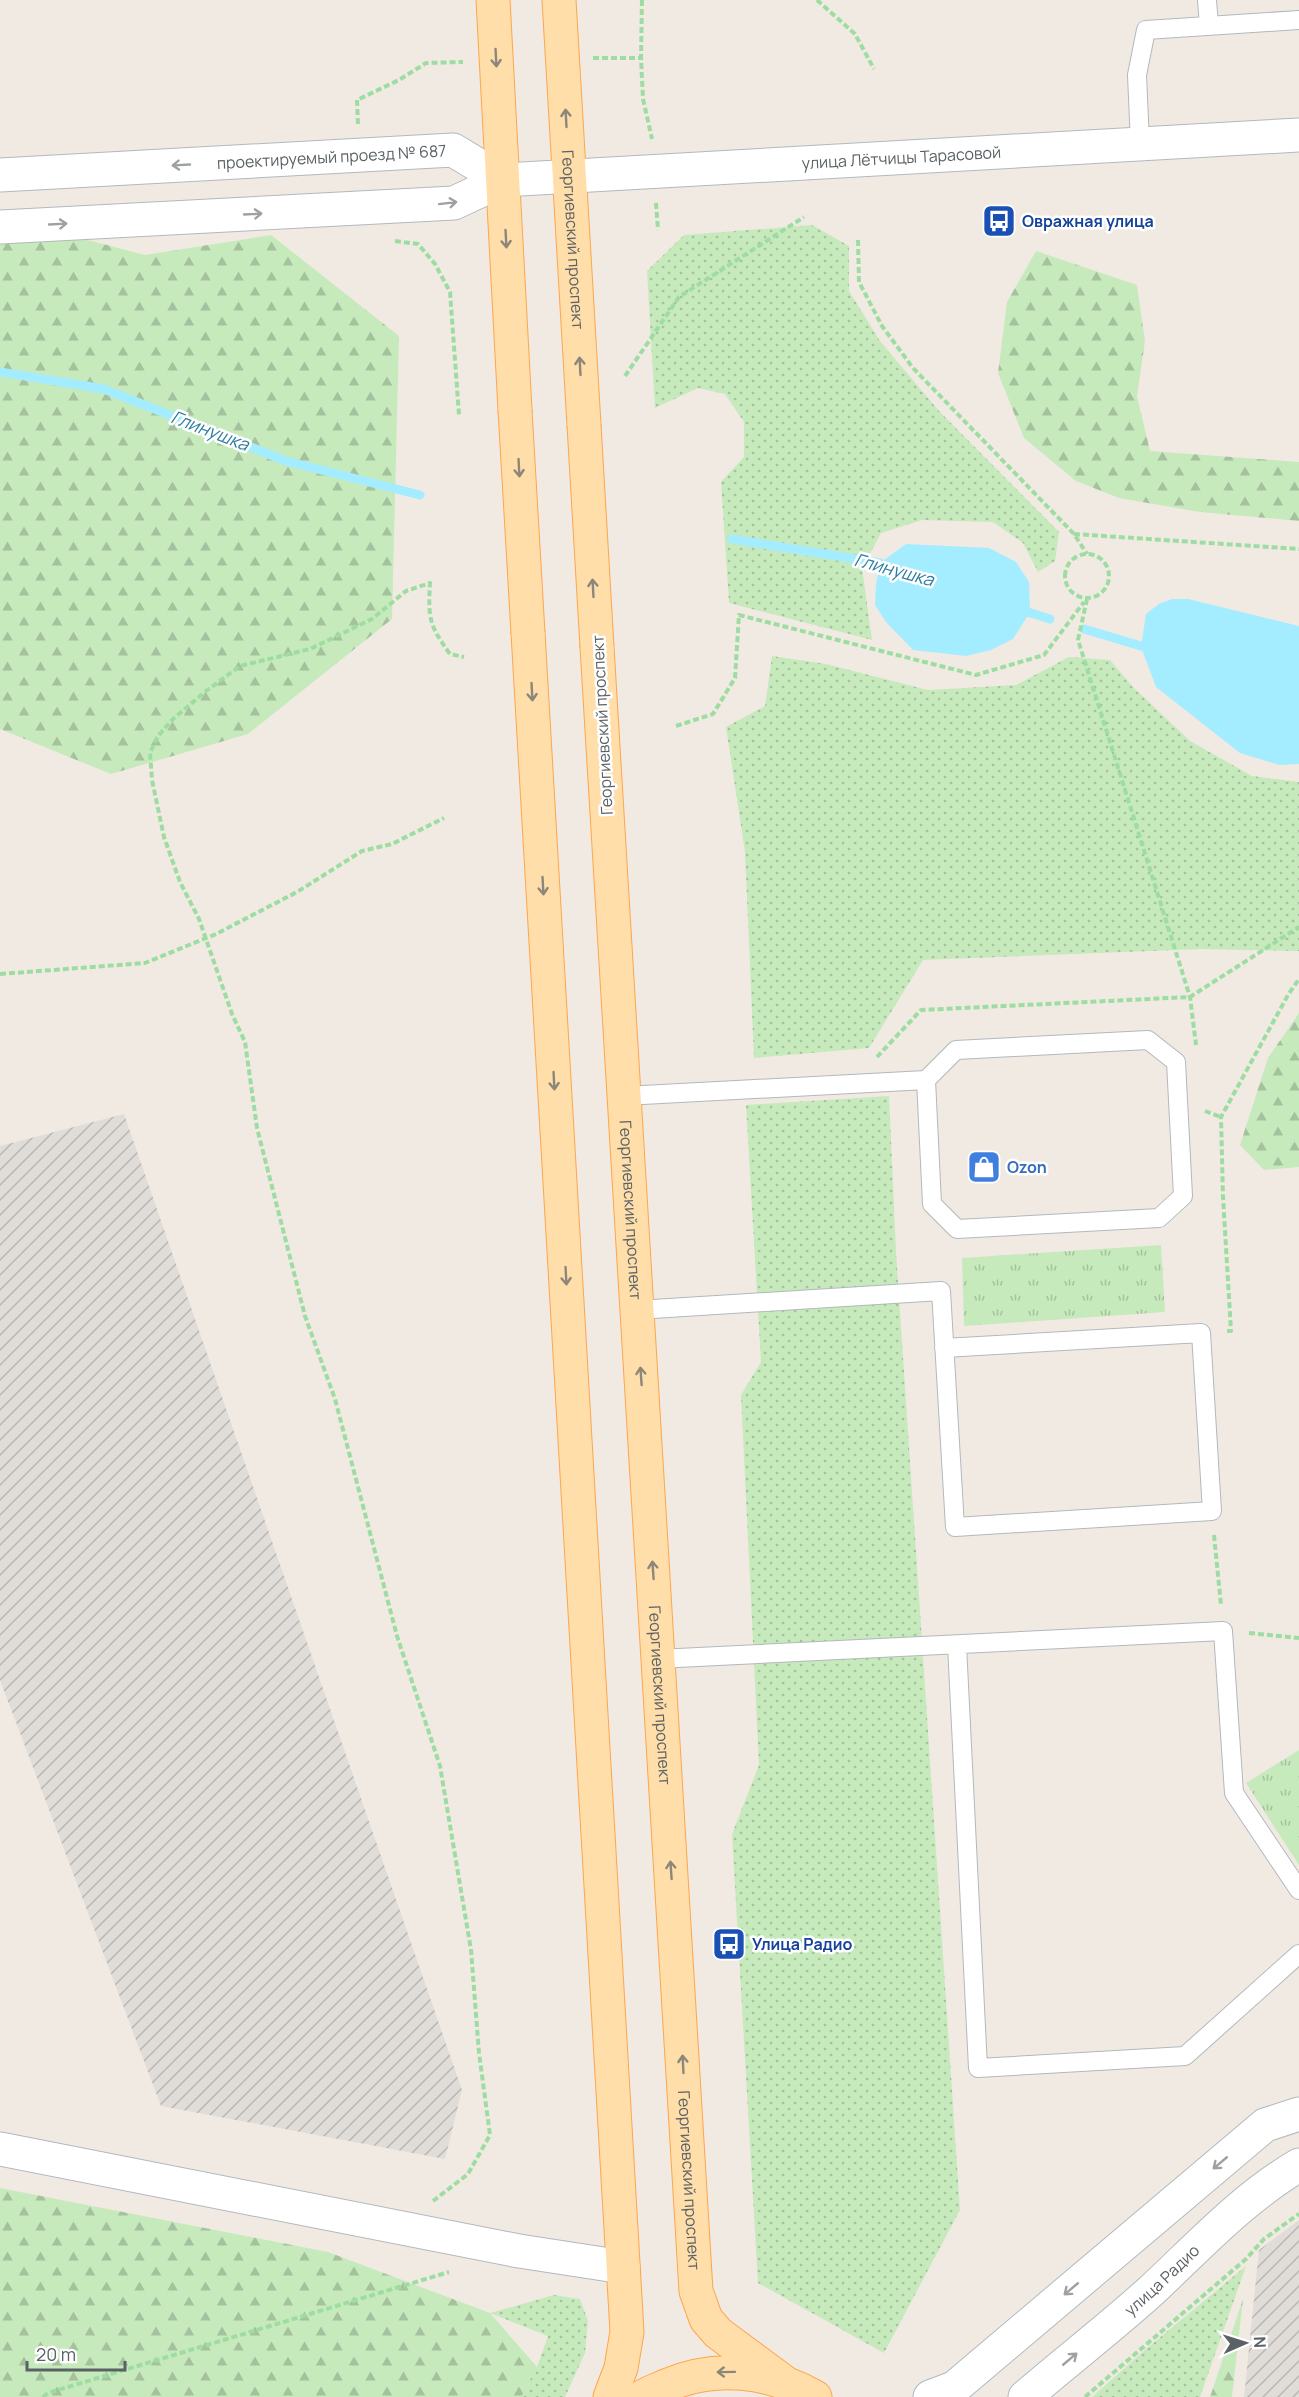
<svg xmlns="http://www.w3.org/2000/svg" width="1299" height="2397" font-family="Manrope,sans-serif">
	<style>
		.industrial { fill: url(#industrial-furrows) }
		.grass { fill: url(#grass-dots) }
		.forest { fill: url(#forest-firs) }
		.park { fill: url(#park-tufts) }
		.water { fill: #a4ecff }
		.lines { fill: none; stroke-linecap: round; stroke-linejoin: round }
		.stream { stroke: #a4ecff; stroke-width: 9 }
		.service-casing { stroke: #b4b8bc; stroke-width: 20 }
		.minor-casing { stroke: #b4b8bc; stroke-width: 35 }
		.secondary-casing { stroke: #b2b9bd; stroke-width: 35 }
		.primary-casing { stroke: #ffa54d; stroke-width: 35 }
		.path { stroke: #9edda1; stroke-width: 4; stroke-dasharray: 6 3; stroke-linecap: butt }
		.service { stroke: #fff; stroke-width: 18 }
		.minor { stroke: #fff; stroke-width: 33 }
		.secondary { stroke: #fff; stroke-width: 33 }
		.primary { stroke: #ffdea9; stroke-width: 33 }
		.primary-bridge-casing { stroke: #ffa54d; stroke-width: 35; stroke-linecap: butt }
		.primary-bridge { stroke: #ffdea9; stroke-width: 33 }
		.oneway { stroke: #8c877a }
		.oneway2 { stroke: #9da1a3 }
		.labels { text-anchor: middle; stroke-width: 5; stroke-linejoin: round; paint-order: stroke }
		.street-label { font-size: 16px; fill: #5b6266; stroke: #fff }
		.transit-label { font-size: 16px; font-weight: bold; fill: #164399; stroke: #fff; text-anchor: start }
		.shop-label { font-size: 16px; font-weight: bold; fill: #366cbe; stroke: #fff; text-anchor: start }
		.water-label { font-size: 18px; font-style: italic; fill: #2f7fa0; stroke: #fff }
	</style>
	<defs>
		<pattern id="industrial-furrows" width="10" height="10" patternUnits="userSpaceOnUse" patternTransform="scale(1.5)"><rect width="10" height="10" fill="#e0dcd8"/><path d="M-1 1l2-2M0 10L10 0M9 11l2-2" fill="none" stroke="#b9b6b3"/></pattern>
		<pattern id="grass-dots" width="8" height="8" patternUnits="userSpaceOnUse" patternTransform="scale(1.5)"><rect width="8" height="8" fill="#c7eabd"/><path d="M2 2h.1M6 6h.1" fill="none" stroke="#a5c19d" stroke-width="1.8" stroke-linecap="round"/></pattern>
		<pattern id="forest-firs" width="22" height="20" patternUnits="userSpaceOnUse" patternTransform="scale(1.5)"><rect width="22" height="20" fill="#c7eabd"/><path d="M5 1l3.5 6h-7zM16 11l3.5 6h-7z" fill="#a5c19d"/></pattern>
		<pattern id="park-tufts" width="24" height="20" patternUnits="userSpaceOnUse" patternTransform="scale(1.5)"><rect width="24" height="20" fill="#c7eabd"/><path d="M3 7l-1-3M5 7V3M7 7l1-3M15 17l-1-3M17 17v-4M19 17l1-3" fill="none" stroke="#a5c19d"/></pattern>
	</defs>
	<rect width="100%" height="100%" fill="#f0eae3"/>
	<!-- industrial -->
	<path class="industrial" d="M124,1114L462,2090L445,2159L161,2106L0,1680V1146Z
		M1299,2220V2397H1244L1259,2250Z"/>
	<!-- grass -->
	<path class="grass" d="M812,225L849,246V291L880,341L939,411L1059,532L1055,561L1038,572L1023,543L993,522L922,520L881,533L862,568L872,640L729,603L721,482L744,457V422L725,394L698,388L655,408L647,271L684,235Z
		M772,656L826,664L928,690L1016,685L1069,657L1110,660L1133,687L1190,741L1252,776L1299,782V951L1201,949L923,960L869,1048L754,1058L745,852L726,727L765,706Z
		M889,1096L896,1252L960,2210L884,2353L758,2283L732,1834L759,1765L741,1395L761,1362L746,1105Z
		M1246,2266L1200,2397H1092L1146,2349Z
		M554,2295L580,2299L588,2321L585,2353L565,2397H519L537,2367L548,2336L490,2313Z"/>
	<!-- forest -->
	<path class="forest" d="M61,233L145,255L271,235L399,336L392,619L248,734L111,774L0,729V237Z
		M1036,251L1137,285L1145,341L1137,396L1150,451L1299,462V521L1200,512L1119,498L1076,481L1024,438L998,373L1007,302Z
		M1299,1013V1167L1264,1170L1240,1145L1268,1058Z
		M0,2188L328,2252L490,2313L537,2367L521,2397H0Z
		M1243,2299L1232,2397H1210Z"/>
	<!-- park -->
	<path class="park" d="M1161,1245L1165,1312L964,1326L962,1258Z
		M1299,1750V1865L1246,1783Z"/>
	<!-- water -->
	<path class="water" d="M906,544L989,548L1016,562L1029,582L1030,612L1013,639L991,650L966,656L913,650L886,622L875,605L876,584L880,563Z
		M1172,599H1188L1299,626V764L1279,765L1240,753L1156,687L1141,647L1146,614L1159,604Z"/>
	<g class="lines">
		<!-- stream -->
		<path class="stream" d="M0,372L104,389L286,461L420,495
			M732,539L880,563L891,567
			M1018,609L1050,619
			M1084,629L1151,649"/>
		<!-- service casing -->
		<g class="service-casing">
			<path id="service" d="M1207,0L1209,26
				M1140,143L1137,75L1146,30L1299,20
				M624,1096L926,1080L956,1050L1148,1040L1176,1062L1183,1196L1159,1218L957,1229L932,1204L926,1080
				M637,1310L941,1291L955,1527L1212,1511L1201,1333L944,1348
				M957,1645L978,2068L1185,2056L1299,1954
				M658,1659L1223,1631L1234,1793L1299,1890"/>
		</g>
		<!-- minor casing -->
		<g class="minor-casing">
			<g id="minor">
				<path id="s1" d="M0,175L453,150L503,180"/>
				<path d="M0,227L454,203L503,180"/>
				<path d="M0,2149L519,2251L623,2267"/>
			</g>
		</g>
		<!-- secondary casing -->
		<g class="secondary-casing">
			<g id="secondary">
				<path id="s2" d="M503,180L1299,135"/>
				<path d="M930,2397L954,2388L1265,2125L1299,2114"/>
				<path id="s3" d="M1025,2397C1067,2361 1111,2327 1152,2290C1199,2246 1243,2198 1299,2165"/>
			</g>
		</g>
		<!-- primary casing -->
		<g class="primary-casing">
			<g id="primary">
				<path d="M493,0L515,410"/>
				<path id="s4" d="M559,0L584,425"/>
				<path d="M528,633L627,2332L621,2368L610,2397"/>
				<path id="s5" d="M597,647L696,2291L706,2319L718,2333L783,2381"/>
				<path d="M642,2397C650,2392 659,2389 668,2385C717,2364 769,2371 815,2397"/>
			</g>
		</g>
		<!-- path -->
		<path class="path" d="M642,0L641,58L643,99L652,139
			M817,0L855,34L874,69
			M593,58H641
			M358,124L357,100L399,80L426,63L463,62
			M656,203L658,230
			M858,240L859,282L882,326L913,368L1074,534L1087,554
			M395,241L418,244L435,264L450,292L459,415
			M625,376L679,297L804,217
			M1074,534L1299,549
			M1065 576a22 22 0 1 1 44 0a22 22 0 1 1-44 0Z
			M1087,599L1078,640L1190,997L1196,1045
			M676,726L713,714L735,678L739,615L976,675L1044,655L1084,602
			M0,974L145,963L216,934L297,892L362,851L392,844L444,818
			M877,1057L921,1010L1190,997L1299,927
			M1205,1111L1221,1117
			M1227,1331H1231L1223,1197L1221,1117L1288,995L1299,979
			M1214,1535L1221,1605
			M1249,1633L1299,1638
			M433,2201L468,2174L490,2135L479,2053L471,1950L440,1766L397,1636L335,1399L305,1316L257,1128L245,1042L232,1014L199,919L180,882L164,837L152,780L150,753L158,736L173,719L206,691L240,666L310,649L372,619L406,591L430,583C428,618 429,625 450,654L464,657
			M43,2397L48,2393L449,2272
			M1085,2397L1246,2259L1264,2239L1299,2214"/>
		<!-- service -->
		<use href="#service" class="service"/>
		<!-- minor -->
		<use href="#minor" class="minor"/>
		<!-- secondary -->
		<use href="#secondary" class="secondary"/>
		<!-- primary -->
		<use href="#primary" class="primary"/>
		<!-- primary-bridge casing -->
		<g class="primary-bridge-casing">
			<path id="primary-bridge" d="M515,410L528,633
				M584,425L597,647"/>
		</g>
		<!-- primary-bridge -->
		<use href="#primary-bridge" class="primary-bridge"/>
	</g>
	<!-- one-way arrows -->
	<defs><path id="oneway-shaft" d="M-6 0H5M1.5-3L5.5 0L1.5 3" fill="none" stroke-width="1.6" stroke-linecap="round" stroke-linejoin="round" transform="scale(1.5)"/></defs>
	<g class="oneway">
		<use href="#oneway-shaft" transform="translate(496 58) rotate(87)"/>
		<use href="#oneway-shaft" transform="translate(566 118) rotate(-93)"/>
		<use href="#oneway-shaft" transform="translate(506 239) rotate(87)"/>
		<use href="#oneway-shaft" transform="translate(580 366) rotate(-93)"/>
		<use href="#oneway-shaft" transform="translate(519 468) rotate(87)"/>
		<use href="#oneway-shaft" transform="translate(593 588) rotate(-93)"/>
		<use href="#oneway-shaft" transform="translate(532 692) rotate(87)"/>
		<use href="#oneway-shaft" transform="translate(543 886) rotate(87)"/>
		<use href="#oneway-shaft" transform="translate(554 1081) rotate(87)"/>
		<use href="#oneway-shaft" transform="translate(566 1276) rotate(87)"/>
		<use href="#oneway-shaft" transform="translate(641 1376) rotate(-94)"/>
		<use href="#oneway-shaft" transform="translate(653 1570) rotate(-94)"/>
		<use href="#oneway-shaft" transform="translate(671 1870) rotate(-94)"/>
		<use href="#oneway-shaft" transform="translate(683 2064) rotate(-93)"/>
		<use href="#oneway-shaft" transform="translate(726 2372) rotate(179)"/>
	</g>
	<g class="oneway2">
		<use href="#oneway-shaft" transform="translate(181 165) rotate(177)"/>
		<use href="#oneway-shaft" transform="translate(448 203) rotate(-7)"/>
		<use href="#oneway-shaft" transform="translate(253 214) rotate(-3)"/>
		<use href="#oneway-shaft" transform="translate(58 224) rotate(-3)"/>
		<use href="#oneway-shaft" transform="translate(1220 2163) rotate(140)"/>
		<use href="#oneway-shaft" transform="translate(1071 2289) rotate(140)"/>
		<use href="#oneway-shaft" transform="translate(1070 2359) rotate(-40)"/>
	</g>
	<!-- icons -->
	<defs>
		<g id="bus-square" transform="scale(1.725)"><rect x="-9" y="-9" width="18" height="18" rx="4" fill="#1a4fb4" stroke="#fff"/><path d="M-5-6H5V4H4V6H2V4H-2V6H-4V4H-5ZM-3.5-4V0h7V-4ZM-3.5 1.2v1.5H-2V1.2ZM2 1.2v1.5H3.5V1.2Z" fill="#fff"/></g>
		<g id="shop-square" transform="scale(1.725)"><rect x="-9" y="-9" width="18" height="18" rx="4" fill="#3f7fe0" stroke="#fff"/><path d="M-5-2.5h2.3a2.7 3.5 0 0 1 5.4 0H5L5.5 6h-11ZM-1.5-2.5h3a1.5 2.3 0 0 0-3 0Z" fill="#fff"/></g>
	</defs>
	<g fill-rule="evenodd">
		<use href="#bus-square" x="999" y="221"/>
		<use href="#shop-square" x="984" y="1167"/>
		<use href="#bus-square" x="729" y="1944"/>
	</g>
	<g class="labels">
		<!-- street labels -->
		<g class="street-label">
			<text dy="6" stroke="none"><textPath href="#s1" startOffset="332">проектируемый проезд № 687</textPath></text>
			<text dy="6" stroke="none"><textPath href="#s2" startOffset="399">улица Лётчицы Тарасовой</textPath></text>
			<text dy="6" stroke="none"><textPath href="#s4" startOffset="240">Георгиевский проспект</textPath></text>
			<text transform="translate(602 725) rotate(-93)" y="6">Георгиевский проспект</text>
			<text dy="6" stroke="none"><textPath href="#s5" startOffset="564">Георгиевский проспект</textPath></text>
			<text dy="6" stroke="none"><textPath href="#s5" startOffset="1050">Георгиевский проспект</textPath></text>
			<text dy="6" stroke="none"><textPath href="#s5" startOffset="1536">Георгиевский проспект</textPath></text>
			<text dy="6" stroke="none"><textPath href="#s3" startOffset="180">улица Радио</textPath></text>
		</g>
		<!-- transit labels -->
		<g class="transit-label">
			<text x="1022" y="227">Овражная улица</text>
			<text x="752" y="1950">Улица Радио</text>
		</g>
		<!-- shop labels -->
		<g class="shop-label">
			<text x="1007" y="1173">Ozon</text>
		</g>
		<!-- water labels -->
		<g class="water-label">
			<text transform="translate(210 431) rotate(21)" y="6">Глинушка</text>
			<text transform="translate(894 570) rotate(15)" y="6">Глинушка</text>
		</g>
	</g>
	<!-- north arrow -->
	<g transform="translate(1245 2343) rotate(87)" stroke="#ffffff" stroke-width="4.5" paint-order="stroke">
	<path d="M0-4.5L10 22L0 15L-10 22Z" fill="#5b6266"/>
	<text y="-9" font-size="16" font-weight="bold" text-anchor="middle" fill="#5b6266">N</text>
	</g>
	<!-- scale -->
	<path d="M27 2361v9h98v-9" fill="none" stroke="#5b6266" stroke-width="3"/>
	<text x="36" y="2361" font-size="18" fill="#5b6266" stroke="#ffffff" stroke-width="4.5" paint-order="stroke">20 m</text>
</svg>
